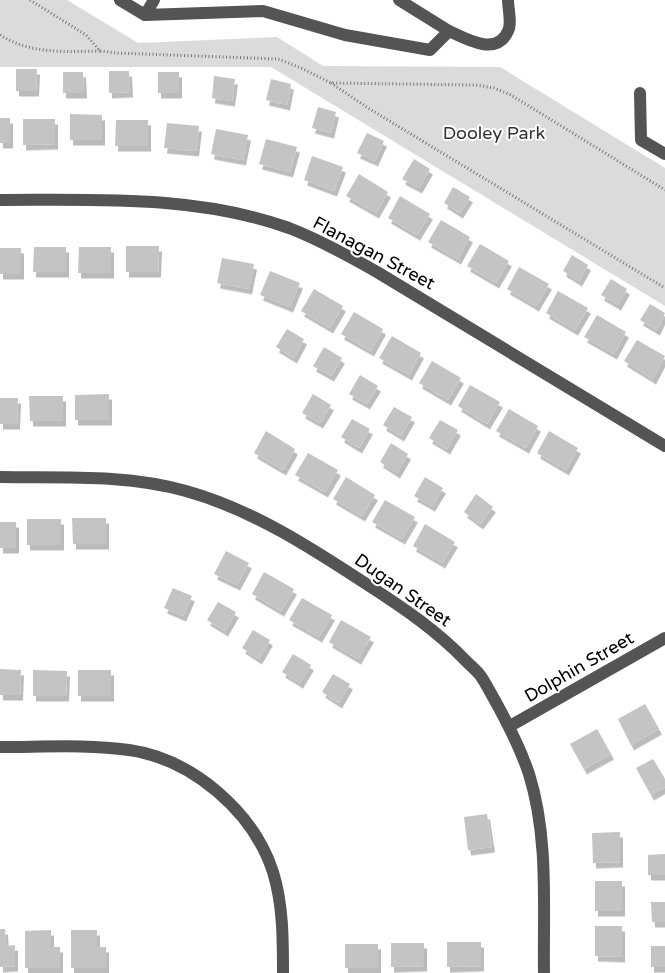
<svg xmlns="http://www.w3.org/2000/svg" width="665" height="973" font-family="'Varela Round',sans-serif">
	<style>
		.park { fill: #dbdbdb }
		.building { fill: #c4c4c4; filter: url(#shadow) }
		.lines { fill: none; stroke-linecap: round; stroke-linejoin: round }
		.path { stroke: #767676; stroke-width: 3; stroke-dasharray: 1 2.5; stroke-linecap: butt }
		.minor { stroke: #545454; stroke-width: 12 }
		.labels { text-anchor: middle; stroke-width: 4; stroke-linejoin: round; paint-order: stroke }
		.park-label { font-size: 18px; fill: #323232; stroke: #fff }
		.street-label { font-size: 18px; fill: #000; stroke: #fff }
	</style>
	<defs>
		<filter id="shadow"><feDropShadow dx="3" dy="5.5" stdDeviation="0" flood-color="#0004"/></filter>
	</defs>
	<rect width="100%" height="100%" fill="#fff"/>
	<!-- park -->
	<path class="park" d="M0,0H67L138,43L277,37L323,66L500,67L665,168V306L271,67H0Z"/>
	<!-- building -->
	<path class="building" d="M16,69H37L36,91H16Z
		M109,71H129L130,92L109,93Z
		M63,72H83L84,93H63Z
		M158,72H179V93H158Z
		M214,76L235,79L232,101L212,98Z
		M271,79L291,84L287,105L266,100Z
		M318,107L336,112L331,133L312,128Z
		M70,114L102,115V140H70Z
		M0,118H10V143H0Z
		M23,119H55V144L23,145Z
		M116,120H148V146H115Z
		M167,123L199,126L196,151L164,148Z
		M216,129L248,135L243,160L211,154Z
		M367,133L384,141L375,161L357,153Z
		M266,139L297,147L290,172L259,164Z
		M312,156L343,167L334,191L304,180Z
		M414,159L430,169L419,188L402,179Z
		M359,174L388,192L376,213L346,196Z
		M453,187L470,197L460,213L444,203Z
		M400,196L430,214L417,235L388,218Z
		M441,220L470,237L458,259L428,242Z
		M480,244L509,261L496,283L467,266Z
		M126,246H159L158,272H126Z
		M34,247H66V272H33Z
		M79,247H111V273H78Z
		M0,248H21V274H0Z
		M572,255L588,265L579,281L563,271Z
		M222,258L254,264L249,289L217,283Z
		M519,267L549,284L536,306L507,289Z
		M270,271L300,283L290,307L260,295Z
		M611,279L627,289L618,305L601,295Z
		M314,289L343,306L330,328L301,311Z
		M558,291L588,308L575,330L546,313Z
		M650,304L665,313L657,330L640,320Z
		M354,312L383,329L371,351L341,334Z
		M597,315L626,332L614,354L584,337Z
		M287,329L304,339L294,358L276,347Z
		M392,336L421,353L409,375L379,358Z
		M637,340L665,356L653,379L624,361Z
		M324,347L342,358L331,376L313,366Z
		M432,361L461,378L448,400L419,383Z
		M360,375L378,386L367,404L349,394Z
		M470,385L500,402L487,424L458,406Z
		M109,394V420H75V395Z
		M313,394L331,405L320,423L302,413Z
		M29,396H63V421H30Z
		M0,398H18L17,424H0Z
		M394,407L412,417L401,436L383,425Z
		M509,409L538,426L526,448L496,431Z
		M352,419L370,429L359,448L341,437Z
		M440,420L458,430L447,449L429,438Z
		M266,431L295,449L283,470L254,453Z
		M549,431L578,448L566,470L537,453Z
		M391,443L408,454L397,473L380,462Z
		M308,453L338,470L325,492L295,475Z
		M346,477L375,495L362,516L333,499Z
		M425,477L443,488L432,506L414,496Z
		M476,494L493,507L480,524L464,512Z
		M385,500L415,517L402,539L372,522Z
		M72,518H106V544H73Z
		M27,519H61V545H27Z
		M0,522H16V548H0Z
		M425,524L455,542L442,563L413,546Z
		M226,551L249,563L237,585L214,574Z
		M264,572L294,589L281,611L252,594Z
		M173,588L192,596L183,616L164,608Z
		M302,598L332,615L319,637L289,620Z
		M218,602L236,612L225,631L207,620Z
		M341,620L371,637L358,659L329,642Z
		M253,630L270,640L259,659L242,648Z
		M293,654L311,665L300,683L282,672Z
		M0,669L21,670L20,695H0Z
		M33,670L67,671L66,696H33Z
		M78,670H111V696H78Z
		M333,674L350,684L339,703L322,692Z
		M645,704L659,729L631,745L618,719Z
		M597,729L611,754L584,769L570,744Z
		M653,759L665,779V787L651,795L636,768Z
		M487,814L492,847L468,850L464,817Z
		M620,832V862L593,863L592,833Z
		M665,854V875H648V855Z
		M595,881H622V911H595Z
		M651,902H665V922H652Z
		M595,926H622V957L595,956Z
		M0,929H5L6,946L15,945V966L0,967Z
		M51,930V947H60V968H25V931Z
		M71,930H97V947H106V968H71Z
		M447,942H481V966L447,967Z
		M391,943H424V966L391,967Z
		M345,944H378V968H345Z
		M651,946H665V967H651Z"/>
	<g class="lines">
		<!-- path -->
		<path class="path" d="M30,0L86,35L100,51L117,53L278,59L301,68L331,83L476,85L494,88L511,95L665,190
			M0,35C30,54 66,52 100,51
			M331,83L368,108L665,288"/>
		<!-- minor -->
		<path class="minor" d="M120,0L145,15
			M154,0L145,15L263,11L345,35L430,50L449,31L399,0
			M449,31C466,39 497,57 508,31C512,24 508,8 508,0
			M640,93L641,140L665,154
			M0,200C97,200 196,195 289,228C320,240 349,256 377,272L665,446
			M0,477C62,478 126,474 186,491C254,510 313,549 371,587C405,609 437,631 465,660C470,665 476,670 480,675C485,682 489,690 493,697C507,722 520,747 529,774C549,838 543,907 544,973
			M510,726L665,638
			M0,747C42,747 87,744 129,750C192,759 253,811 273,872C283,904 283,939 283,973"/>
	</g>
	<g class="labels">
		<!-- park labels -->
		<g class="park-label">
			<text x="494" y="139">Dooley Park</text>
		</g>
		<!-- street labels -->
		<g class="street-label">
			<text transform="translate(374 253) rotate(28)" y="6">Flanagan Street</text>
			<text transform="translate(403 590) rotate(35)" y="6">Dugan Street</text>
			<text transform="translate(579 667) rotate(-30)" y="6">Dolphin Street</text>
		</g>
	</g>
</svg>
